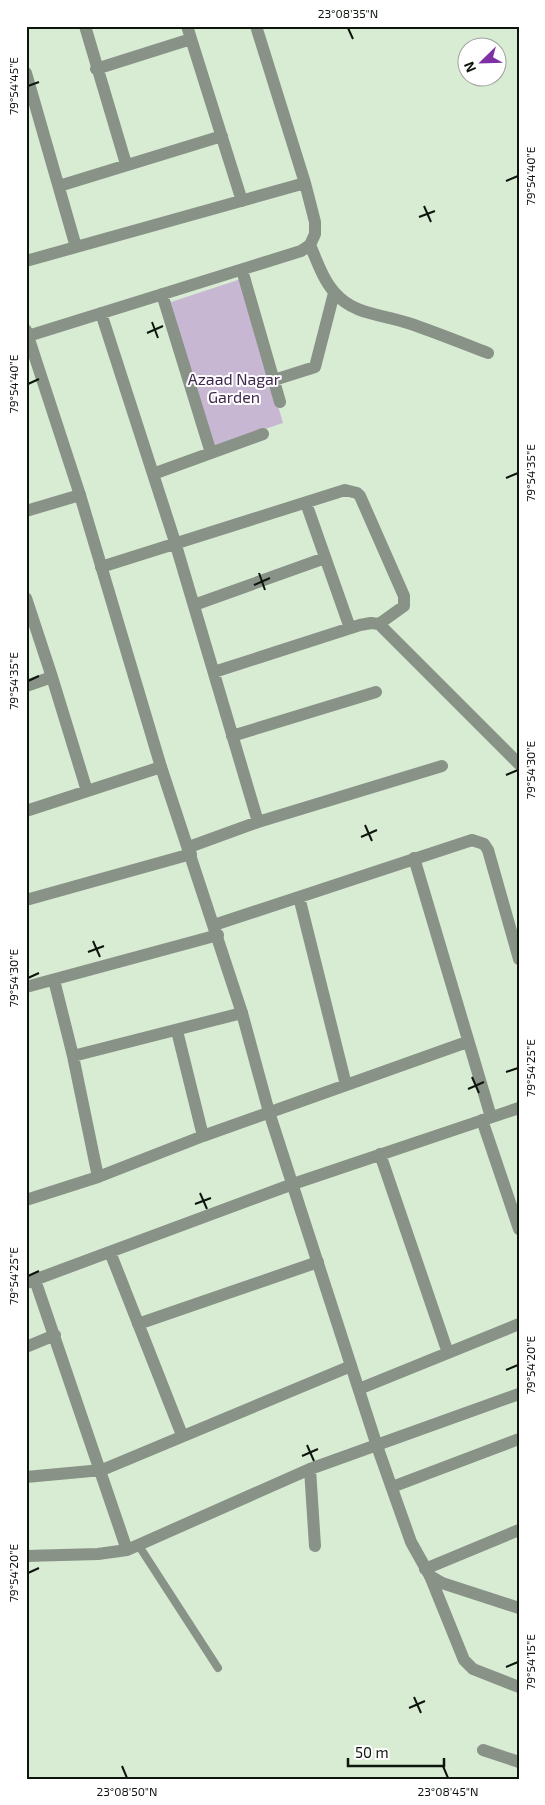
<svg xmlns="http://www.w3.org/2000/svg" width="545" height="1805" font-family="'Exo 2',sans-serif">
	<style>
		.green { fill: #c8b7d3 }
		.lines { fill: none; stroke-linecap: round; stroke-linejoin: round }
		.service { stroke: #889287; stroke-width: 8 }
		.minor { stroke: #889287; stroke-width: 12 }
		.tertiary { stroke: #889287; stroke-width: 12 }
		.ticks { fill: none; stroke: #0e150d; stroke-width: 2 }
		.labels { text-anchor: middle; stroke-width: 4; stroke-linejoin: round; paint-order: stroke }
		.park-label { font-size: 16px; fill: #40274f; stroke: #fff }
		.neatline { fill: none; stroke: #0e150d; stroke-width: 2 }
		.ticks-label { font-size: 12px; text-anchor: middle; fill: #0e150d }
	</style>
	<rect width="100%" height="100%" fill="#d7ecd3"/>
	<!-- green -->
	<path class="green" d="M241,279L283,423L212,447L171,302Z"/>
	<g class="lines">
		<!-- service -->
		<path class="service" d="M139,1546L218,1668"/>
		<!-- minor -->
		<path class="minor" d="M85,26L126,164
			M187,26L242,201
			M96,69L191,39
			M26,73L76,247
			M59,186L222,136
			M310,245C317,261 323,280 335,293C354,315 382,314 408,323C435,332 462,343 488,353
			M26,261L305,183
			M242,270L280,402
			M162,294L211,453
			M101,313L175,542L258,822L189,847
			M28,336L301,251L310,245L315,234V222L305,183L256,26
			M274,380L315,367L334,293
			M153,474L263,434
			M306,503L350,628
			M26,511L80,495
			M101,567L345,490L357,493L360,496L404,596V606L379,624
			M26,598L52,677L26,686
			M194,605L325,558
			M214,672L360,625L371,623L379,624L519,764
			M52,677L87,791
			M232,736L376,692
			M26,811L161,767
			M258,822L442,766
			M414,858L491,1117
			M299,897L346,1085
			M26,900L191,854
			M214,925L472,840L484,844L488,850L519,959
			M54,980L73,1056L98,1177
			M26,987L218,935
			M177,1031L203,1136
			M73,1056L242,1013
			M482,1120L519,1229
			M380,1154L448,1353
			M26,1200L98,1177L203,1136L467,1042
			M110,1252L182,1435
			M35,1280L127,1550
			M26,1283L293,1184L519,1108
			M138,1324L318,1262
			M26,1347L55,1335
			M359,1389L519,1324
			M310,1469L315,1546
			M26,1477L102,1470L351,1366
			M392,1487L519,1439
			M26,1556L98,1554L127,1550L310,1469L519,1394
			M425,1569L519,1530
			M430,1576L464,1660L473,1669L519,1687
			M483,1750L519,1762"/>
		<!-- tertiary -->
		<path class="tertiary" d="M26,330L80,495L161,767L242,1013L269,1112L377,1446L411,1542L430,1576L442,1583L519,1608"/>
	</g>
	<!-- ticks -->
	<path class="ticks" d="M348,28L353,39M28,86L39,82M506,181L518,176M424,206L431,222M419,217L435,211M152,322L158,338M147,333L163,326M28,384L39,379M506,478L518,473M259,573L265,590M254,585L270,578M28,681L39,676M506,775L518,770M365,825L372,841M361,837L377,830M93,941L100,957M88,952L104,946M28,978L39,973M506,1072L518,1068M472,1077L479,1093M468,1089L484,1082M200,1193L207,1209M195,1204L211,1198M28,1276L39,1271M506,1370L518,1365M307,1445L314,1461M302,1456L318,1449M28,1573L39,1568M506,1667L518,1662M414,1697L421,1713M409,1708L425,1701M122,1766L127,1778M443,1766L448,1778"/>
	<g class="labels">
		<!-- park labels -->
		<g class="park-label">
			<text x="234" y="385">Azaad Nagar<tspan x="234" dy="18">Garden</tspan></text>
		</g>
	</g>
	<!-- border -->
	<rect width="545" height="1805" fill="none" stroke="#ffffff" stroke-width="55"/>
	<!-- north arrow -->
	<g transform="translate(482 62) rotate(247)"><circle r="24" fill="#ffffff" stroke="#9fa19e"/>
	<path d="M0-4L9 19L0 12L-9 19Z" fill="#7d31a2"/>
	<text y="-8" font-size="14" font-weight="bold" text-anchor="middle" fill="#0e150d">N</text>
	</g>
	<!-- scale -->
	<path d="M348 1758v8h96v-8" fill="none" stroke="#0e150d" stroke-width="2.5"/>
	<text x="355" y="1758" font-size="15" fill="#0e150d" stroke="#ffffff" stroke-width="4" paint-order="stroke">50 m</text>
	<rect x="28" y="28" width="490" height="1750" class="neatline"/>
	<g class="ticks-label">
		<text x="348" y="18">23°08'35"N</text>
		<text transform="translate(14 86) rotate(-90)" y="4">79°54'45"E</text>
		<text transform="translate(531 176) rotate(-90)" y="4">79°54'40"E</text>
		<text transform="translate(14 384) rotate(-90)" y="4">79°54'40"E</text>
		<text transform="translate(531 473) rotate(-90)" y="4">79°54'35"E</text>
		<text transform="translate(14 681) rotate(-90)" y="4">79°54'35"E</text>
		<text transform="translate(531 770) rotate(-90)" y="4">79°54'30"E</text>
		<text transform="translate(14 978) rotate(-90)" y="4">79°54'30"E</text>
		<text transform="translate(531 1068) rotate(-90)" y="4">79°54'25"E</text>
		<text transform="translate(14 1276) rotate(-90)" y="4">79°54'25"E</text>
		<text transform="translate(531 1365) rotate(-90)" y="4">79°54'20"E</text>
		<text transform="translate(14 1573) rotate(-90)" y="4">79°54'20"E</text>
		<text transform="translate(531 1662) rotate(-90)" y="4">79°54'15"E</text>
		<text x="127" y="1796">23°08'50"N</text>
		<text x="448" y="1796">23°08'45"N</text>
	</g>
</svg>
